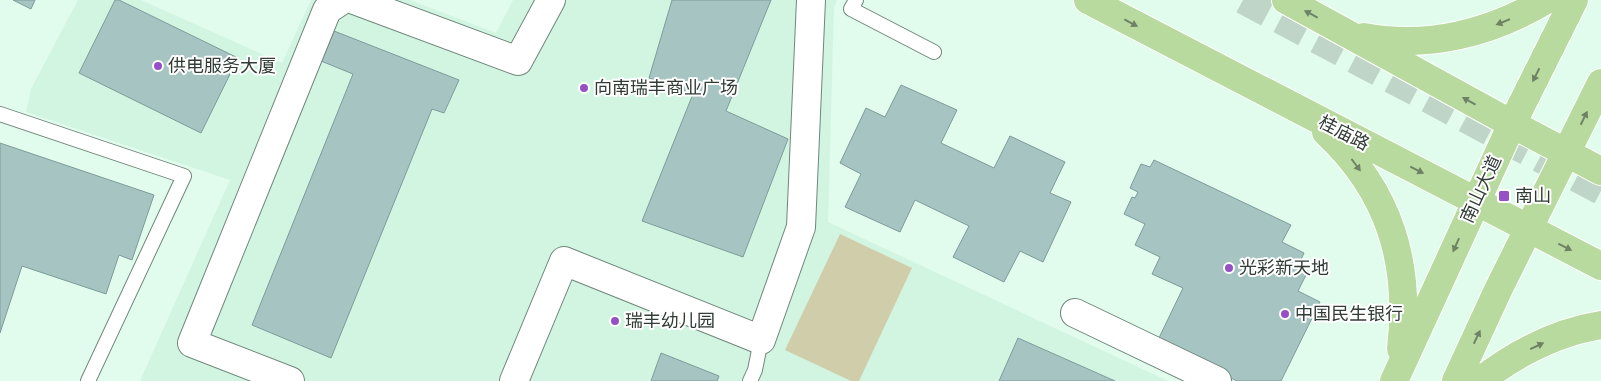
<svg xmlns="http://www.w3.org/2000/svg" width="1601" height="381" font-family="Mulish,'Noto Sans SC',sans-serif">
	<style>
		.built { fill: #d2f5e2 }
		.green { fill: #d0ceaa }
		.building { fill: #a6c5c2; stroke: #7e9b99 }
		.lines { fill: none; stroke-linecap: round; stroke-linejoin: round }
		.highway-tunnel { stroke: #bed5c8; stroke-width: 28; stroke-dasharray: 28 14; stroke-linecap: butt }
		.lane-casing { stroke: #6f877b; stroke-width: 16 }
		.street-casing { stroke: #6f877b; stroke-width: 30 }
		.primary-casing { stroke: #fff; stroke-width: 30 }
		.lane { stroke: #fff; stroke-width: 14 }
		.street { stroke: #fff; stroke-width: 28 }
		.primary { stroke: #b9da9f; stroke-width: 28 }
		.oneway { fill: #6e8365 }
		.poi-dot { fill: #9450c4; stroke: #fff; stroke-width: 2 }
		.labels { text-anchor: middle; stroke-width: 4; stroke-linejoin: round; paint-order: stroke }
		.poi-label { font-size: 18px; fill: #313c36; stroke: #fff; text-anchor: start }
		.street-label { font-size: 18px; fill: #313c36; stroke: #fff }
	</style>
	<rect width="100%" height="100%" fill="#e1fbed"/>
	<!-- built -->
	<path class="built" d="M78,0H141L282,63L311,0H410L496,33L513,0H837L834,7L828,222L1168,381H140L230,180L26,112L31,89Z"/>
	<!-- green -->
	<path class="green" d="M840,234L912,268L859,381H851L785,350Z"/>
	<!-- building -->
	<path class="building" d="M13,0H35L31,9Z
		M115,0H119L238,58L201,133L79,73Z
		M672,0H771L726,111L788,139L743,257L642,221L693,94L649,78Z
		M334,31L459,80L444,113L432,109L331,358L252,325L353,74L321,61Z
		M901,85L957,110L941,143L994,168L1010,136L1065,162L1050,193L1071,202L1043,262L1020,251L1004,282L953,257L969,226L915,200L900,232L845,207L861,174L840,163L866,108L885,117Z
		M0,143L154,195L132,260L119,255L106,294L22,266L0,333Z
		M1154,160L1291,225L1282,242L1304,253L1298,266L1308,271L1298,291L1320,302L1281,381H1237L1157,342L1183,288L1152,274L1160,257L1135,245L1145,224L1124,214L1132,197L1135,198L1138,192L1130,188L1141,164L1150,167Z
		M1018,338L1115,381H999Z
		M661,353L719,376L717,381H651Z"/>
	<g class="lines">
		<!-- highway-tunnel -->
		<path class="highway-tunnel" d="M1243,0L1601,191"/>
		<!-- lane casing -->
		<g class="lane-casing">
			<path id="lane" d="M856,0L851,9L934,52
				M0,114L184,176L88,381
				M750,381L755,370L761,340"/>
		</g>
		<!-- street casing -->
		<g class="street-casing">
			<path id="street" d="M354,0L518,61L551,0
				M1075,313L1217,381
				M290,381L192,343L327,10L342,0
				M514,381L564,261L761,340L801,227L811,0"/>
		</g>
		<!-- primary casing -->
		<g class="primary-casing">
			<path id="primary" d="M1088,0L1601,266
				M1286,0L1512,124L1601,171
				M1364,37C1428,49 1491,33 1546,0
				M1326,132C1390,192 1411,263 1401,349
				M1394,381L1512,124L1574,0
				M1456,381L1499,288L1601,83
				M1480,381C1515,354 1557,332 1601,325"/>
		</g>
		<!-- lane -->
		<use href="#lane" class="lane"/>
		<!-- street -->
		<use href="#street" class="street"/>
		<!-- primary -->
		<use href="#primary" class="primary"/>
	</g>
	<!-- one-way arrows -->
	<defs><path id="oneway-solid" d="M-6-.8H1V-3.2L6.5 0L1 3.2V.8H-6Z" transform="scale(1.25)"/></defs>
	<g class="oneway">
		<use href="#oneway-solid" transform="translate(1311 14) rotate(-152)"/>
		<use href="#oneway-solid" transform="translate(1503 22) rotate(158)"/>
		<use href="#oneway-solid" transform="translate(1131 23) rotate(28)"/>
		<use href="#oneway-solid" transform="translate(1536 75) rotate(117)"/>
		<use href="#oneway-solid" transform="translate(1469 101) rotate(-151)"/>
		<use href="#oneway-solid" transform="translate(1584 118) rotate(-64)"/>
		<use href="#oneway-solid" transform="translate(1356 165) rotate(53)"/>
		<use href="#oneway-solid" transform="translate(1417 170) rotate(27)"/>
		<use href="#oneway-solid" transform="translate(1456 245) rotate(114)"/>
		<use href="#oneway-solid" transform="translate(1565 247) rotate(27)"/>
		<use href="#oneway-solid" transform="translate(1477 337) rotate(-65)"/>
		<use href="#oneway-solid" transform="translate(1537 346) rotate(-25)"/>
	</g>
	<!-- markers -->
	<g class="poi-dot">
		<circle cx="158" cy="66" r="5"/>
		<circle cx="584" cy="88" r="5"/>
		<rect x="1498" y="190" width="12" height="12" rx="2.5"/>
		<circle cx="1229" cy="268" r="5"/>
		<circle cx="1285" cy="314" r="5"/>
		<circle cx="615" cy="321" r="5"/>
	</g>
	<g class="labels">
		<!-- poi labels -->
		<g class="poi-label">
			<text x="168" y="72">供电服务大厦</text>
			<text x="594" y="94">向南瑞丰商业广场</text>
			<text x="1515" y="202">南山</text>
			<text x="1239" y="274">光彩新天地</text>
			<text x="1295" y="320">中国民生银行</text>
			<text x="625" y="327">瑞丰幼儿园</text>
		</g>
		<!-- street labels -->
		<g class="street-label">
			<text transform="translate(1344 133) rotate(27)" y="6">桂庙路</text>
			<text transform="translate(1481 189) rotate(-65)" y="6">南山大道</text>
		</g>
	</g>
</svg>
